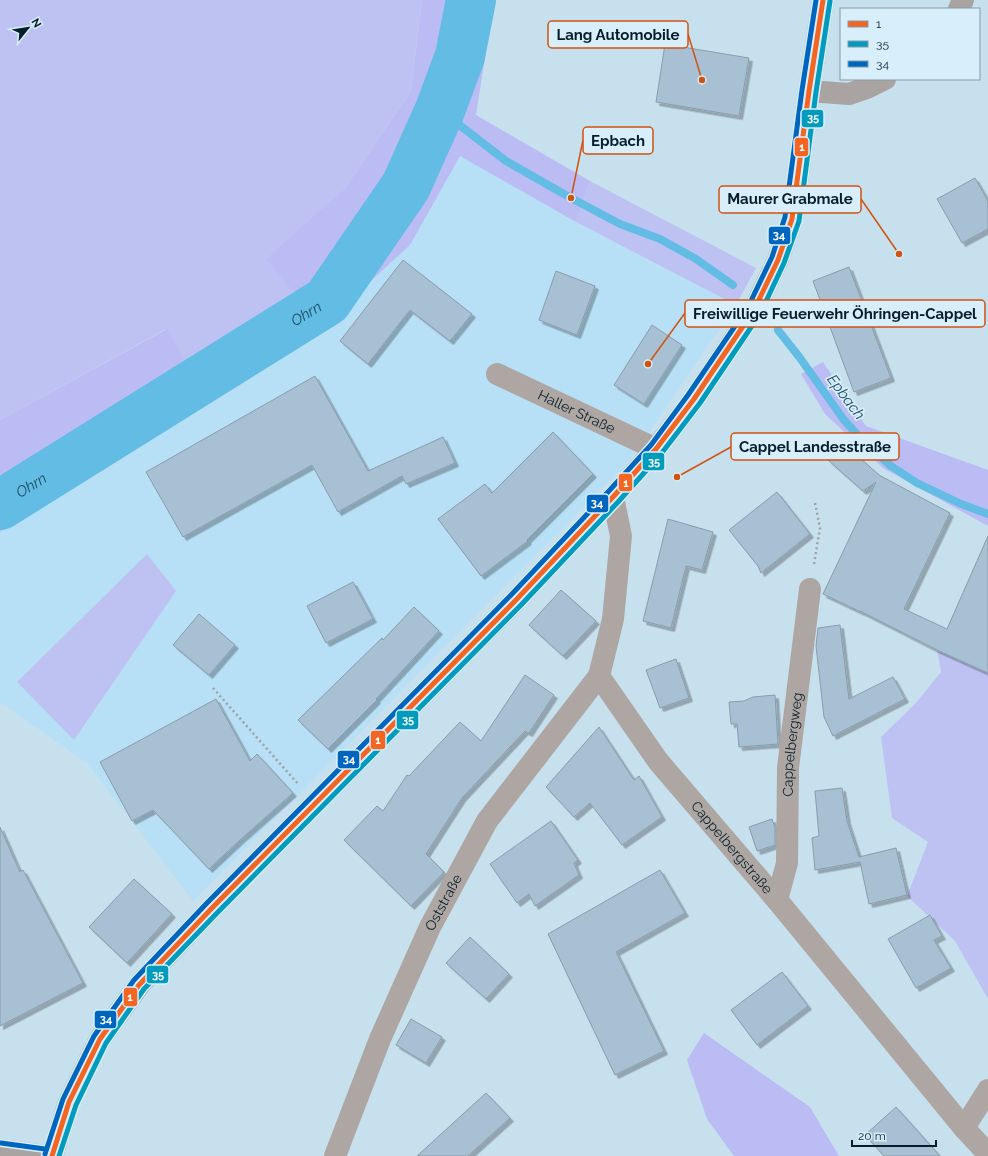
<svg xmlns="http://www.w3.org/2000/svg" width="988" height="1156" font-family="Raleway,sans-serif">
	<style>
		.built { fill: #b7dff5 }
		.green { fill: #bec2f3 }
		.forest { fill: #babcf3 }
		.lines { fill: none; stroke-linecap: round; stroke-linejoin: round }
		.stream { stroke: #62bce4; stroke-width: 8 }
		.river { stroke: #62bce4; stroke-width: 50 }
		.building { fill: #a7c0d4; stroke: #8a9ca9; filter: url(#shadow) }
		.path { stroke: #9fa0a1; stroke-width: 2.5; stroke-dasharray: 2 3; stroke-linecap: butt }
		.street { stroke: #aea6a2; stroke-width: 22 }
		.secondary { stroke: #a9a4a2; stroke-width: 22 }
		.bus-1-casing { stroke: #d8effb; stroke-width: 8 }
		.bus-2-casing { stroke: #d8effb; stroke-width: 8 }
		.bus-3-casing { stroke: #d8effb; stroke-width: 8 }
		.bus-1 { stroke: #f26522; stroke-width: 5 }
		.bus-2 { stroke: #019bbe; stroke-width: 5 }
		.bus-3 { stroke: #0065bd; stroke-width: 5 }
		.labels { text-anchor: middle; stroke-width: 3.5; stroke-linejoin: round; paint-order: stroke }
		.street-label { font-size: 14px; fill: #061e29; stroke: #d8effb }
		.water-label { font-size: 15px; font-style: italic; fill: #1f4e63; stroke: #d8effb }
		.leader { fill: none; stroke: #d1530f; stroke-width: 1.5 }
		.callout-dot { fill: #d1530f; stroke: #d8effb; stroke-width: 1.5 }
		.callout { fill: #d8effb; stroke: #d1530f; stroke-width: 1.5 }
		.callout-label { font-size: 15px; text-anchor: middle; font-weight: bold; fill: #061e29 }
		.line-badge { stroke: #d8effb; stroke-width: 1.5 }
		.badge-label { font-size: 11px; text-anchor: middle; font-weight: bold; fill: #fff }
	</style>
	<defs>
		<filter id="shadow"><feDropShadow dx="3.5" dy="3.5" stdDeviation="0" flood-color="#0004"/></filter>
	</defs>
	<rect width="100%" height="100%" fill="#c7e0ee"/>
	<!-- built -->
	<path class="built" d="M460,155L576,222L736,305L630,460L193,901L88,764L0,702V532L205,398L322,326L410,245Z"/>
	<!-- green -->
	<path class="green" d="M0,0H422L411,91L346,187L267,259L322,326L205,398L166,329L0,420Z
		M590,181L756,268L736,305L576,222Z
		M147,554L176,591L74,740L17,682Z
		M937,650L988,673V999L955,941L907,896L928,842L892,818L881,737L915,704L941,672Z"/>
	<!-- forest -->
	<path class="forest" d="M422,0H494L476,115L590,181L576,222L460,156L410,245L322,326L266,259L346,187L411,91Z
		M167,329L205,398L0,532V420Z
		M823,362L866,426L988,470V526L883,468L825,414L801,374Z
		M704,1033L810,1107L839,1156H734L707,1119L687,1060Z"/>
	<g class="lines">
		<!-- stream -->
		<path class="stream" d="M440,110L506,161L571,198L620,224L660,239L696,259L733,285
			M778,330L800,358L844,420L862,440L891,466L917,483L961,504L988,514"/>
		<!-- river -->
		<path class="river" id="s1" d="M0,505L327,301L406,186L440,110L460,56L471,0"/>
	</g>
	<!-- building -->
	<path class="building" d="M665,44L749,58L739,116L656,102Z
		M975,178L988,201V229L962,243L937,199Z
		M403,260L472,314L450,341L410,310L368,364L340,341Z
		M849,267L891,378L854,392L813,281Z
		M556,271L595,286L577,335L539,320Z
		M652,325L682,345L644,404L614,385Z
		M315,376L368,471L443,437L455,463L406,484L402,476L338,512L312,465L183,537L146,472Z
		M553,432L593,474L527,540L528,541L481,576L438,519L485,484L492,493Z
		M843,443L879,475L950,513L904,609L947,629L988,536V673L937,650L860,611L861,612L823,594L876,482L863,491L828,460Z
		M777,492L810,534L761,573L758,566L729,530Z
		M668,519L713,532L702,570L686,566L671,628L643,621Z
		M353,582L373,619L326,643L307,606Z
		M561,590L596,621L563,656L529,625Z
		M414,607L439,631L376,699L377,700L328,749L298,720L382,638L383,640Z
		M199,614L235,645L209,675L173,645Z
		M840,625L849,699L893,677L905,699L833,736L824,717L816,646L818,628Z
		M676,659L689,698L660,708L646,670Z
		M525,675L554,695L529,733L525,731L462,798L426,854L444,872L411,906L344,840L377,806L383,811L407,775L409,776L460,722L481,741Z
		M775,695L778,744L739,747L737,724H731L729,702L744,701L753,697Z
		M216,699L250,761L257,754L293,793L241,839L209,869L153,810L132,821L100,762Z
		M599,727L634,780L639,776L662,817L622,845L590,803L574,817L546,787Z
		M842,788L847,821L859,857L896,848L907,895L869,904L860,862L815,870L812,838L819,836L815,791Z
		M772,819L775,828V845L757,851L749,827Z
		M551,821L578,860L574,863L579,875L535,906L529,894L517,903L490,864Z
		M0,827L20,872L23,870L83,983L0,1026Z
		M660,870L685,913L616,952L664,1051L615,1075L548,934Z
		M134,879L172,914L127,963L89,927Z
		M930,915L942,936L934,940L951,968L916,988L888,939Z
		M470,937L509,974L486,999L446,963Z
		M782,972L808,1006L757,1045L731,1010Z
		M411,1019L442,1037L426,1063L396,1045Z
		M486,1093L510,1118L468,1156H417Z
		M896,1107L940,1156H884L865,1135Z"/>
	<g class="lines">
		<!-- path -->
		<path class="path" d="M814,564L820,528L815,503
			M213,688L299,785"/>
		<!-- street -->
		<g class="street">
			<path id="s2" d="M497,374L656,449"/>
			<path id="s3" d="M613,497L621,536L613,619L599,676L658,761L777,900L964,1128L988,1154"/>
			<path id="s4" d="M777,900L787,863L788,768L810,589"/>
			<path d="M964,1128L988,1090"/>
			<path id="s5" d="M335,1156L380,1039L430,927L487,821L599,676"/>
		</g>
		<!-- secondary -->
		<path class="secondary" d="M959,9L963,0
			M809,91L849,94L869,87L885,79
			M0,1150L44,1156
			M52,1156L69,1102L100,1039L139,985L212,908L516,600L613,497L656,449L694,399L754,310L778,260L792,219L809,91L823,0"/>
		<!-- bus-1 casing -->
		<g class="bus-1-casing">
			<path id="bus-1" d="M52,1156L69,1102L100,1039L139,985L212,908L516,600L613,497L656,449L694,399L754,310L778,260L792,219L809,91L823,0"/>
		</g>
		<!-- bus-2 casing -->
		<g class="bus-2-casing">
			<path id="bus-2" d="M59,1156L76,1105L106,1043L144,989L217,913L521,605L618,502L661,454L700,403L760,314L784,263L799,221L816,92L830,1"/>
		</g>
		<!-- bus-3 casing -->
		<g class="bus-3-casing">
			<path id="bus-3" d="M1,1143L45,1149
				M45,1154L63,1099L94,1036L134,980L207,903L511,595L608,492L651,445L688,395L748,307L772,257L785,217L802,90L816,0"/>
		</g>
		<!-- bus-1 -->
		<use href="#bus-1" class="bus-1"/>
		<!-- bus-2 -->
		<use href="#bus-2" class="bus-2"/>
		<!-- bus-3 -->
		<use href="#bus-3" class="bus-3"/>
	</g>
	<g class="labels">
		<!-- street labels -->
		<g class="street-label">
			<text dy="5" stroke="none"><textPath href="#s2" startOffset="88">Haller Straße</textPath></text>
			<text dy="5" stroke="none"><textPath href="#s4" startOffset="157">Cappelbergweg</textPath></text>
			<text dy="5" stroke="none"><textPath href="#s3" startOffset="399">Cappelbergstraße</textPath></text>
			<text dy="5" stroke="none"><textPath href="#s5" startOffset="276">Oststraße</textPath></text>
		</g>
		<!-- water labels -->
		<g class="water-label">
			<text dy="5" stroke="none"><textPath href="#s1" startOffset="361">Ohrn</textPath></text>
			<text transform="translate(846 397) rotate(53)" y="5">Epbach</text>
			<text dy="5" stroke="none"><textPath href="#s1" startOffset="37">Ohrn</textPath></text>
		</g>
	</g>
	<!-- callouts -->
	<path class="leader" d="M702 80L688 34M571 198L583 140M899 254L861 199M648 364L685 313M677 477L731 447"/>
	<g class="callout-dot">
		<circle cx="702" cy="80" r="4"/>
		<circle cx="571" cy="198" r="4"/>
		<circle cx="899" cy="254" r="4"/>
		<circle cx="648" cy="364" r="4"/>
		<circle cx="677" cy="477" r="4"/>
	</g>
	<g class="callout">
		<rect x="548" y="21" width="140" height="27" rx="4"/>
		<rect x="583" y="127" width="70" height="27" rx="4"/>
		<rect x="719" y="186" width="142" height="27" rx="4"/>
		<rect x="685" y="300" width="300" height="27" rx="4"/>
		<rect x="731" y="433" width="168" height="27" rx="4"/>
	</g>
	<g class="callout-label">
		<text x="618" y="40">Lang Automobile</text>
		<text x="618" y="146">Epbach</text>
		<text x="790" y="204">Maurer Grabmale</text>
		<text x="835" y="319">Freiwillige Feuerwehr Öhringen-Cappel</text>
		<text x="815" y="452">Cappel Landesstraße</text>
	</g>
	<g class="line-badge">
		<rect x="801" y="109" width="23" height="19" rx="4" fill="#019bbe"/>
		<rect x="794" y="137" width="15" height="20" rx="4" fill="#f26522"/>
		<rect x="768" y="226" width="23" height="19" rx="4" fill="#0065bd"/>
		<rect x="642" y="452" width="23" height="19" rx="4" fill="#019bbe"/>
		<rect x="618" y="473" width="15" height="19" rx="4" fill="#f26522"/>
		<rect x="586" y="494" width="23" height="19" rx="4" fill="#0065bd"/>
		<rect x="396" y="710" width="23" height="20" rx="4" fill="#019bbe"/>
		<rect x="370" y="730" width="16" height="20" rx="4" fill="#f26522"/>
		<rect x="337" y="750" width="23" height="19" rx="4" fill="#0065bd"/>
		<rect x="146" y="965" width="23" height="19" rx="4" fill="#019bbe"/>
		<rect x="123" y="987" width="15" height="20" rx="4" fill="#f26522"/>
		<rect x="94" y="1010" width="23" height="19" rx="4" fill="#0065bd"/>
	</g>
	<g class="badge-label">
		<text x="813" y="122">35</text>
		<text x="802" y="151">1</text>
		<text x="779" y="239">34</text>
		<text x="654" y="466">35</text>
		<text x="626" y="487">1</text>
		<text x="597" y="507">34</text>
		<text x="408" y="724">35</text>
		<text x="378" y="744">1</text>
		<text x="349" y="763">34</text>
		<text x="158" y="979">35</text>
		<text x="130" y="1001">1</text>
		<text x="106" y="1023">34</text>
	</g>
	<!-- legend -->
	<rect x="840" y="8" width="140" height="72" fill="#d8effb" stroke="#849ba7"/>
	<rect x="848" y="21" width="20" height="6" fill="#f26522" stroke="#849ba7"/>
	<text x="876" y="28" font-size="12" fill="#061e29">1</text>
	<rect x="848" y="41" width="20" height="6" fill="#019bbe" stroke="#849ba7"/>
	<text x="876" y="48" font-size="12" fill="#061e29">35</text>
	<rect x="848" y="61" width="20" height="6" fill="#0065bd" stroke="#849ba7"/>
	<text x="876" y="68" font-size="12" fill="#061e29">34</text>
	<!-- north arrow -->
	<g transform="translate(28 28) rotate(60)" stroke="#d8effb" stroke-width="3" paint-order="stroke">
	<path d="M0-3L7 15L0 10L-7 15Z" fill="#061e29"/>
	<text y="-6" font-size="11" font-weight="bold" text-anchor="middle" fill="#061e29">N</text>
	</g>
	<!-- scale -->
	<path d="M852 1140v6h84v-6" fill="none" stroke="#061e29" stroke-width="2"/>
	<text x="858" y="1140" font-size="12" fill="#061e29" stroke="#d8effb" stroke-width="3" paint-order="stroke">20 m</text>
</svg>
